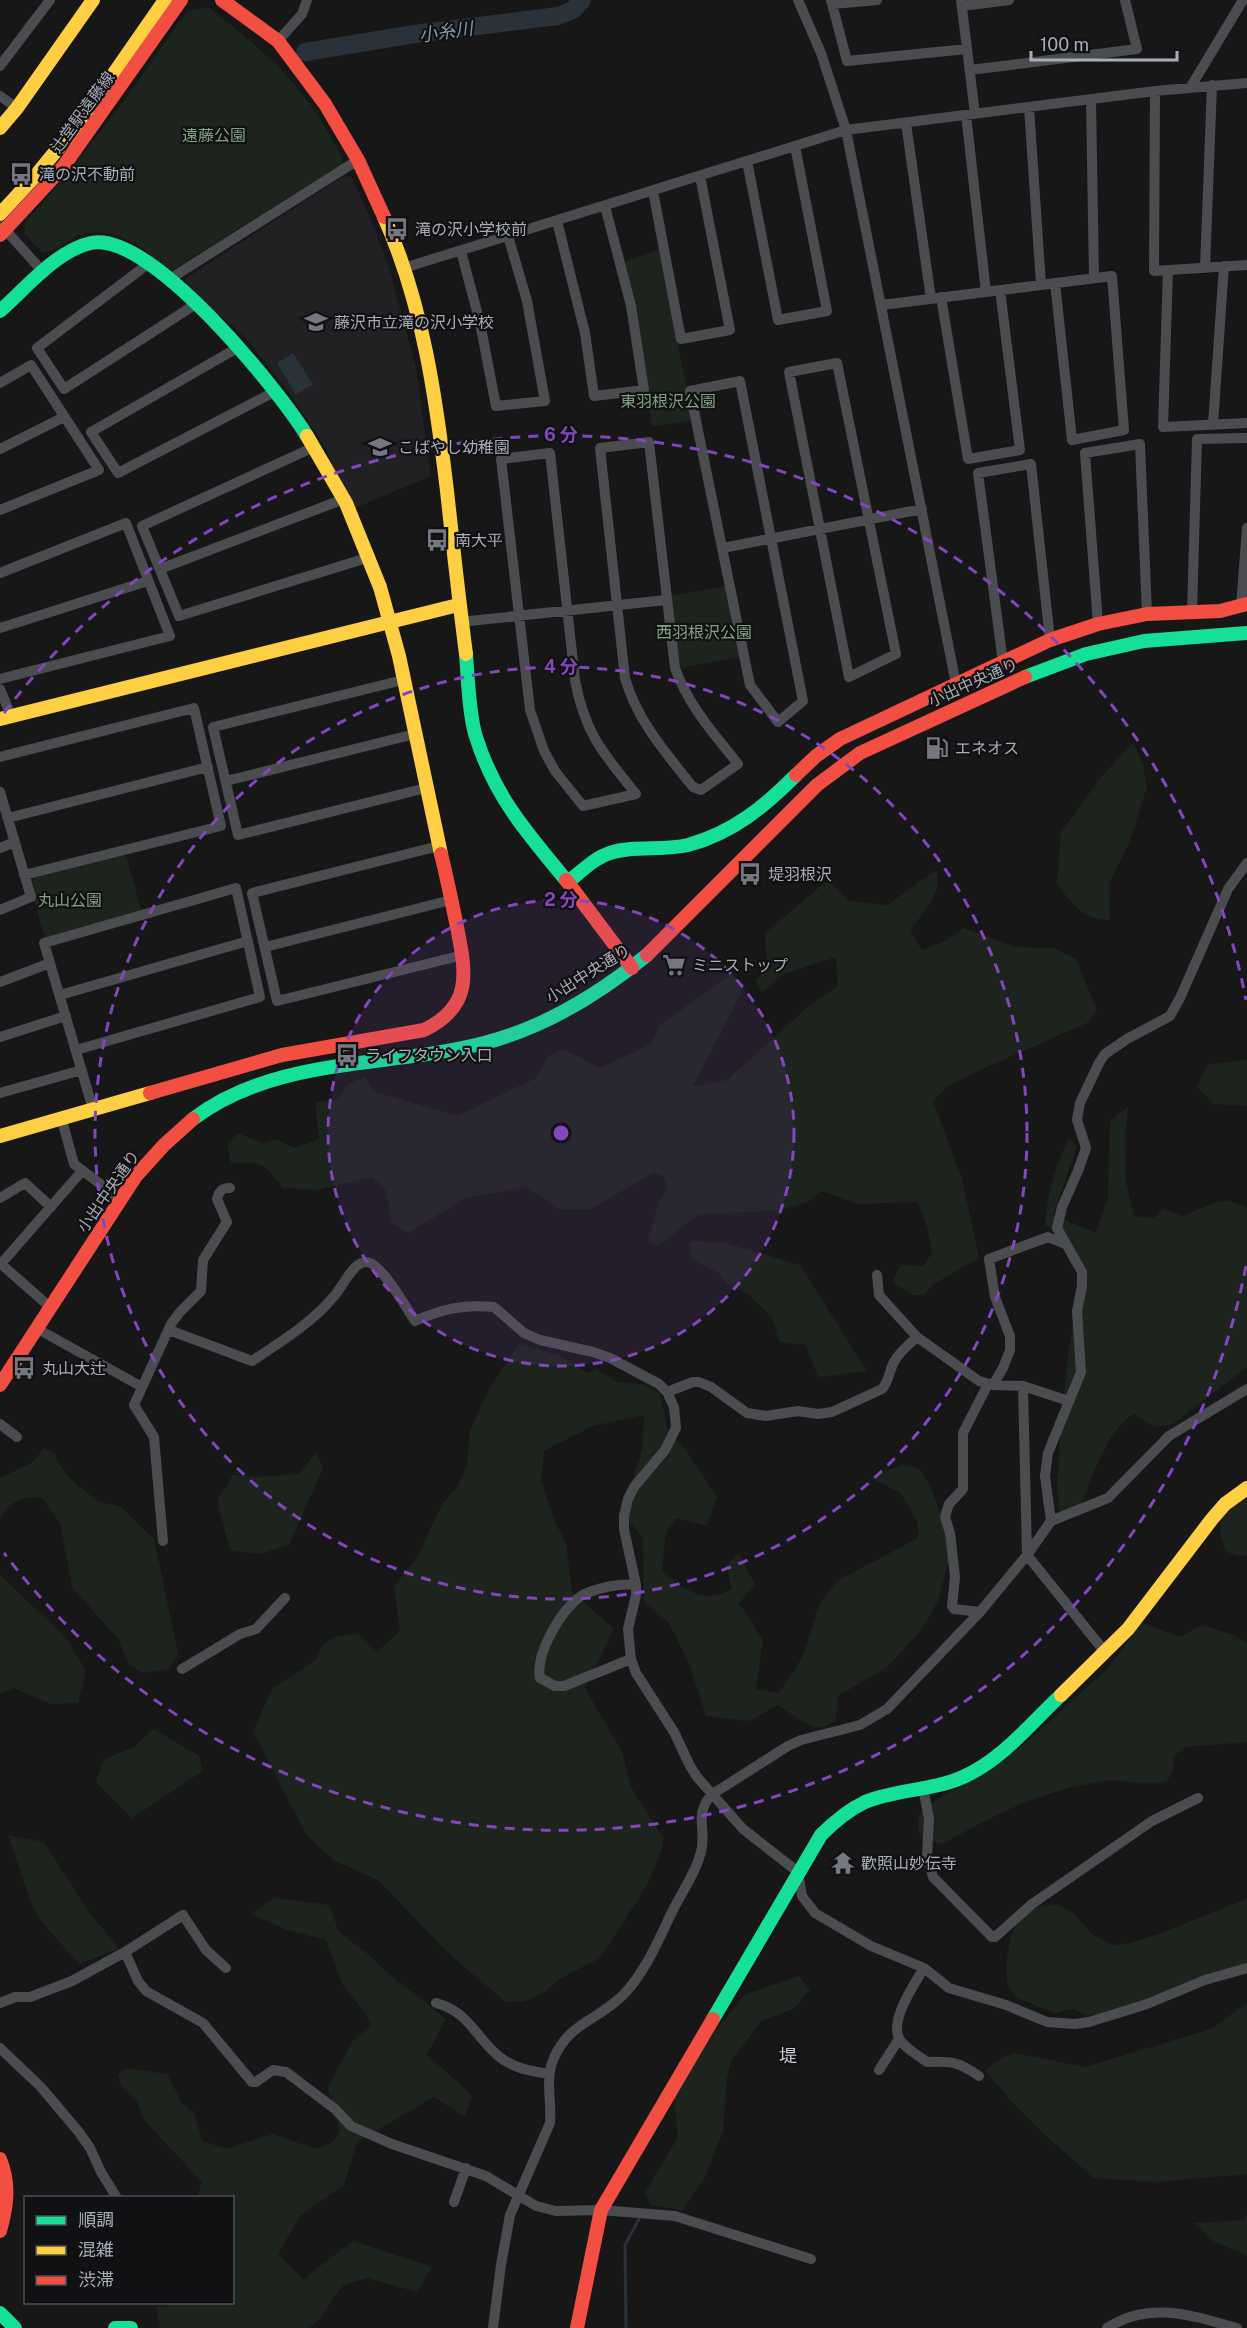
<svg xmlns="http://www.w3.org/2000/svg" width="1247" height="2328" font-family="'Public Sans','Noto Sans JP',sans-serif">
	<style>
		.built { fill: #212123 }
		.green { fill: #1d241e }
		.water { fill: #2a3239 }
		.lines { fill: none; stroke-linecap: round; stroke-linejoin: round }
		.stream { stroke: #2a3239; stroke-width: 3 }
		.river { stroke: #2a3239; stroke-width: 18 }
		.street { stroke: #4b4c50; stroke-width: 10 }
		.fast { stroke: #16e098; stroke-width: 14 }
		.slow { stroke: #ffcf43; stroke-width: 14 }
		.jam { stroke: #f24e42; stroke-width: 14 }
		.ring { fill: none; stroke: #8446be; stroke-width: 3; stroke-dasharray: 10 8 }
		.labels { text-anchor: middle; stroke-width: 4.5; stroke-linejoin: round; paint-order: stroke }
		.street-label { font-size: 16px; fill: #a8adb8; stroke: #111113 }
		.park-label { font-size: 16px; fill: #7fa381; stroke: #111113 }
		.poi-label { font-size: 16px; fill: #a8adb8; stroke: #111113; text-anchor: start }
		.water-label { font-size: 18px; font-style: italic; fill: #7f9bb3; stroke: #111113 }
		.neighbourhood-label { font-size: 18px; fill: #c9ccd4; stroke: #111113 }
		.centre { fill: #8446be; stroke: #111113; stroke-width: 3 }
		.ring-label { font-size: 18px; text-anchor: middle; font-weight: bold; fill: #8446be; stroke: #111113; stroke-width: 4.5; stroke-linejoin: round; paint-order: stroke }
	</style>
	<rect width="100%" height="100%" fill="#171717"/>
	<!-- built -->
	<path class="built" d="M344,176L352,177L373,225L388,264L416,368L431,476L348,511L327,450L289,393L244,336L184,284L186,278Z"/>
	<!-- green -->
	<path class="green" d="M208,7C248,38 288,70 316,113C326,128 334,143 342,157V164L174,269H166C144,247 113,224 80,235C66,240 58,251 43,253L24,233L26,221L53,191L121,105L187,11Z
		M659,249L693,420L652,427L624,262Z
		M725,586L739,657L681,668L677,650L671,596Z
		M1133,743L1143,764L1147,787L1128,846L1109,883L1110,920C1083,920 1073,905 1057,884L1061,832L1101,777Z
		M126,855L141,910L45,938L34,900L37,898L32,881L35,877Z
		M936,870C945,891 921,914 910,931L922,950L943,942L964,928L1016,947L1054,948L1076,959L1097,1010L1089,1022L969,1075L948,1086L933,1101L962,1179L979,1258L932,1285L924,1295H912L892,1282L901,1265L924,1266L932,1252L927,1227L918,1202L859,1204L821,1191L808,1202L777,1211L699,1214L658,1246L648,1241L659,1202L667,1187L664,1176L653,1173L591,1209H560L526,1187L465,1198L409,1233L392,1224L386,1191L372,1177L318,1190L283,1188C263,1162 263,1162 231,1163L227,1144L238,1133L262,1143L276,1139L294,1148L319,1139L315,1102L340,1099L347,1084L365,1077L373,1091L457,1116L536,1078L548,1056L563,1049L600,1068L651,1044L660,1025L733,973L742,992L693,1086L727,1080L810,1005L838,986L836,957L784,974L762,992L755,981L767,968L765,933L828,880L849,901L887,905Z
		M1247,1060V1106L1213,1104L1197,1086L1208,1064Z
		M1128,1107L1125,1135L1126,1183L1134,1216L1153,1218L1163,1209L1183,1216L1217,1202L1230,1201L1247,1207V1367L1173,1424L1155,1427L1134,1414C1105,1429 1091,1485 1076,1514H1060L1057,1491C1061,1416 1067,1340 1084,1265L1070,1241L1045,1225C1047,1193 1056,1166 1069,1137L1077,1146L1053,1215L1096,1233L1108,1197L1110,1120Z
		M691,1241L726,1243L800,1265L867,1371L818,1377L806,1345L779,1342L772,1317L748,1294L727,1284L719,1273L691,1259Z
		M519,1344L560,1356L588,1373L597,1369L617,1382L642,1384L660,1393L668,1432L688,1453L717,1497L707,1526L676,1518L666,1532L662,1572C687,1590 702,1605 732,1589L726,1566L739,1553L755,1585L739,1603L763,1640L756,1689L779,1693L803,1656L819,1605L837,1581L918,1538V1523L901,1493L870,1478L903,1465L918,1468L931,1487L952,1548L938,1601L920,1632L886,1668L838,1696L836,1721L819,1728L807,1724L777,1705L750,1721L706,1716L690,1666L669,1623L644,1602L643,1538L629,1521L628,1493L642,1450L644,1415L593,1426L544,1451L541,1481L554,1520L566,1543L572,1592L614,1629L585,1688L622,1752L631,1787L663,1838L661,1852L646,1887L600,1958L561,1978L542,1994L524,2001L506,2002L448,1953L378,1880L333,1860L306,1834L253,1731L272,1689L316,1660L323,1644L336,1636L359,1634L377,1652L400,1631L394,1586L417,1558L442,1504L458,1486L467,1465L470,1430L491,1386Z
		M44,1448L55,1454L58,1463L72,1480L97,1501L121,1507L154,1539L178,1653L169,1669L142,1673L128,1663L118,1639L72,1587L60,1523L42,1498C22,1496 11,1501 0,1519V1478L33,1462Z
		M316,1453L323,1468L289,1545L259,1554L230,1550L217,1500L233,1475L256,1477L298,1474Z
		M1247,1485V1555L1239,1556L1227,1552C1219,1538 1217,1520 1226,1505C1230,1498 1241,1491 1247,1485Z
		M0,1575L65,1637L86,1670L78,1703L51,1704L13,1688L0,1695Z
		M1142,1623L1180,1637L1202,1625L1233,1635L1247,1643V1742L1185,1747L1174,1756L1173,1771L1167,1781C1147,1788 1125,1778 1104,1781C1041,1791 997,1813 943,1844L921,1839C916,1826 917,1817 925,1806L990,1770L1028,1741L1107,1669Z
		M154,1729L199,1756L203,1771L132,1818L96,1782L103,1760L132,1748Z
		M8,1835L44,1842L87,1909L119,1949L79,1964L39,1919L30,1900Z
		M274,1898L329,1905L339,1932L369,1955L383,1969L446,2019L427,2055L472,2095L465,2117L434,2097L357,2142L344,2185L300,2216L278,2254L303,2279L353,2241L432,2267L417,2292L367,2278L343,2285L319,2320L309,2328H160L156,2307L176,2303L232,2302V2198L197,2197L202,2182L144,2120L136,2099L121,2086L118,2075L125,2068L167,2074L182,2103L194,2112L202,2141L227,2149L273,2134L315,2149L331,2143L340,2132L328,2088L352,2042L372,2024L342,1983L326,1940L287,1930L251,1914Z
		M1247,1899V1964L1116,2012L1088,2016L1072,2009L1055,2013L1017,1998L1007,1983L1006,1966L1010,1940L1017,1920L1034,1908L1056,1904L1073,1913L1094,1936L1113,1945L1127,1944L1159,1934Z
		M799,1976L810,1990L793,2009L762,2021L732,2059L727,2077L723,2131L705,2177L682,2210L651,2205L645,2193L678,2137L674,2099L714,2032L746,1994Z
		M1247,2003V2174L1156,2182L1094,2178L1046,2136L1010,2100L985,2070L1002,2058L1015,2053L1085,2067L1211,2029Z
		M1247,2214V2255L1216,2243L1194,2223L1244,2220Z"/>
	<!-- water -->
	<path class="water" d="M293,353L313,384L296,395L277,363Z"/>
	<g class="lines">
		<!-- stream -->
		<path class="stream" d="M626,2328L625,2245L639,2219"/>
		<!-- river -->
		<path class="river" d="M305,52L414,34L558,16L573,10L582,0"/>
		<!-- street -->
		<path class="street" d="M798,0L821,53L846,130L956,684
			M831,0L847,61L967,49
			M961,0L975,114
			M833,4L877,0
			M962,6L1009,0
			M278,41L302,14L307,0
			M0,66L50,0
			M970,70L1137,49L1125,0
			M1190,88L1243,0
			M1155,91L1154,271L1247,265
			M0,96L17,108
			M1091,100L1094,278
			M1029,107L1041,285
			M966,115L986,292
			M906,123L931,299
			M747,161L778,320L827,311L795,146
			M653,191L681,339L730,330L700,176
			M557,221L585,333L594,396L644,390L631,306L605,206
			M2,226L44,273
			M461,251L480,323L496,406L545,401L527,301L508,236
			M148,264L37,348L64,389L196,304
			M404,268L846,130L1155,91L1247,83
			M1205,268L1212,85
			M1168,270L1163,427L1247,423
			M168,280L358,160
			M941,297L968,459L1020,450L1000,290
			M882,305L1112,276L1124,430L1072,440L1055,283
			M239,347L91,432L118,473L276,391
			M837,363L896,654L849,677L789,372Z
			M740,381L803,701L778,722L750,685L690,391Z
			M0,383L31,365L99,470L0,510
			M1213,424L1224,266
			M649,442L675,668C688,705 714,734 738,764L701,790L693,787C666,753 637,721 625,678L600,448Z
			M314,447L142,526L179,616L370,557
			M0,449L64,417
			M550,453L575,680C585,734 603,753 636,794L583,806L555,771L544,751L530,710L501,459Z
			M723,548L922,509
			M160,569L344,499
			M0,573L126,523L170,636L0,679
			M1241,607L1247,528
			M1192,612L1197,439L1247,438
			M460,622L666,600
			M1098,624L1085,453L1140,444L1147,614
			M0,628L148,581
			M1003,662L978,473L1031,464L1050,640
			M403,680L213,727L238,835L426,788
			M0,689L11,716
			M0,757L194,708L221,826L24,875
			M226,781L415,734
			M0,792L31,897L0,910
			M8,818L208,767
			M439,846L252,893L277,1001L463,955
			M0,848L15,842
			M265,947L451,900
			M0,982L50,963
			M60,995L248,941
			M0,1037L66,1016
			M76,1050L260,997L236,888L44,943L93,1109
			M0,1093L82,1070
			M61,1117L74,1164L120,1199
			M0,1198L25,1183L51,1207
			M1,1264L50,1307
			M0,1265L82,1171
			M877,1275L879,1295L917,1337
			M36,1328L142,1387
			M169,1330L252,1361C282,1341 312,1323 335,1295C343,1286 353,1262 366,1262C381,1262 406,1308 415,1321C442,1309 464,1304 494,1307L524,1333L540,1340L593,1352L610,1358L659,1384L667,1392L674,1407L676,1428L665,1450L634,1487L628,1499L624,1516V1529L636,1585V1595L628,1629L631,1659L636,1673L674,1732L690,1766L697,1777L743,1829L798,1872L802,1896L815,1913L871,1946L924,1968L949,1988L1006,2005L1047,2022L1075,2024L1089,2022L1147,2004L1205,1980L1247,1968
			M993,1385L1003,1368L1010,1350V1336L995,1297L989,1259L1048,1237L1065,1244
			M1023,1386L1027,1555
			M667,1392L693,1382H699L711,1387L747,1413L766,1416L798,1411L818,1414L832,1412L882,1389C889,1382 889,1371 894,1362C899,1352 909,1344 917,1337L979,1381L993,1385L1023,1386L1069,1401
			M0,1424L17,1437
			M1051,1521L1108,1498L1169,1436L1247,1389
			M163,1541L154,1437L134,1405L171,1324L180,1312L201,1291L203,1260L227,1222L217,1199C219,1191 222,1188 230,1188
			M1027,1555L1051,1521L1045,1476L1048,1453L1081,1372L1077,1311L1082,1286V1272L1057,1228L1062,1207L1078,1171L1086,1148L1077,1120L1080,1103L1099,1063L1105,1054L1127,1039L1170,1016L1180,998L1228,889L1247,863
			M980,1612L954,1609L952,1606L955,1577L950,1533L945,1517L949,1504L963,1489V1433L988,1384
			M631,1659L564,1686H555L540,1678C535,1654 561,1610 581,1596C595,1588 621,1583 636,1585
			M182,1669L240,1634L256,1629L285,1598
			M923,1788L929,1819L927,1856L933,1877L992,1937H995L1032,1904L1152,1821L1198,1798
			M125,1952L138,1981L146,1991L203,2023L252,2082H256L273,2070L286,2072L335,2109L351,2126L392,2144L486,2176L536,2206L556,2211L601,2210L675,2216L811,2259
			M924,1968C914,1985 890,2019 899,2038C903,2047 919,2056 927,2062C951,2061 959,2062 979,2076
			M0,2003L15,1997H30L72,1981L125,1952L183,1915L206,1950L226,1968
			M436,2003C467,2011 474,2034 496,2054C511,2068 530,2071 549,2074
			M0,2048L40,2086L78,2131L90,2148L101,2172L117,2198
			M879,2070L899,2039
			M454,2202L466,2168
			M493,2328L501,2265L510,2215L550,2123C552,2103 545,2080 553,2060C569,2021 599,2021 625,1993C646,1970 658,1941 671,1914C681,1893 698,1870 702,1847C705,1825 695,1815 711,1795L788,1746L801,1740L860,1725L887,1709L980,1612L1027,1555L1105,1652
			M1107,2328C1150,2300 1192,2316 1237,2328"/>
		<!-- fast -->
		<path class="fast" d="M0,311C25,289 57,250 91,243C150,230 278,389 307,436
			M466,654C468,679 469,715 476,737C495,797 527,833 566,880
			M1025,677L1086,654L1144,641L1247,633
			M568,882C581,872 594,858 610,853C634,845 663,851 688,845C733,833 765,806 796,775
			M193,1119C276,1056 388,1068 484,1043C544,1028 599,994 647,955
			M713,2019L821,1835C834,1822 848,1810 865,1802C896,1789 932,1791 963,1777C1002,1760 1030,1724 1061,1695
			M0,2313L15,2328
			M115,2328H131"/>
		<!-- slow -->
		<path class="slow" d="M0,128L17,108L93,0
			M0,214L37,174L83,118L165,0
			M384,217C423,304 436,398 447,491C453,546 459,600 466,654
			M307,436L346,503L380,587L399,656L441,854
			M0,719L458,605
			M0,1136L150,1093
			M1061,1695L1128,1629L1212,1519L1225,1504L1247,1488"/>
		<!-- jam -->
		<path class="jam" d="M222,0L278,41L325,104L358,160L384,217
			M0,235L63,167L181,0
			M796,775L816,756L840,739L1050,640L1098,624L1147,614L1220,611L1247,604
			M566,880L632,968
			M647,955L817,785L860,753L1025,677
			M150,1093L282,1055L424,1030C473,1006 466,973 457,927C452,903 447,878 441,854
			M0,1385L136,1176L164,1145L193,1119
			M0,2159C10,2184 7,2206 0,2231
			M577,2328L601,2210L713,2019"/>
	</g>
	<!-- distance rings -->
	<circle cx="561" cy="1133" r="233" fill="#8446be" fill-opacity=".12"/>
	<g class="ring">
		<circle cx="561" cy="1133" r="233"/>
		<circle cx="561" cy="1133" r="466"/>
		<path d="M1246 1266A698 698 0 0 1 4 1553M4 713A698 698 0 0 1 1246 1000"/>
	</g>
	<!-- icons -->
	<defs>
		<g id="bus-bare" transform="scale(1.8)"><path d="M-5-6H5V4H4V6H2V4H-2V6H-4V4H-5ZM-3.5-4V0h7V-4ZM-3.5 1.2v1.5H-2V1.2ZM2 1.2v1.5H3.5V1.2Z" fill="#757880" stroke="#111113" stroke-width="2.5" paint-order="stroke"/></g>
		<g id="school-bare" transform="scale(1.8)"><path d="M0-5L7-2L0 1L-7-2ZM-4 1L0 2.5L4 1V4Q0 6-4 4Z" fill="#757880" stroke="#111113" stroke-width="2.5" paint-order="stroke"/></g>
		<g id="fuel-bare" transform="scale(1.8)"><path d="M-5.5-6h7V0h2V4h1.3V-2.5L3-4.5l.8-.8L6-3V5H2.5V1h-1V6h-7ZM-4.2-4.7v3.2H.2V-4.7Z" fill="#757880" stroke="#111113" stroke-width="2.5" paint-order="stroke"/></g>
		<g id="supermarket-bare" transform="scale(1.8)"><path d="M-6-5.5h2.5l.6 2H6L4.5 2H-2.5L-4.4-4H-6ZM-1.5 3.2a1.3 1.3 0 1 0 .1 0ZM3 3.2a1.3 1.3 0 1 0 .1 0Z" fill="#757880" stroke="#111113" stroke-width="2.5" paint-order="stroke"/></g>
		<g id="temple-bare" transform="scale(1.8)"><path d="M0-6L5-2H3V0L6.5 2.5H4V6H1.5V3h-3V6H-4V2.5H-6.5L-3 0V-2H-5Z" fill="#757880" stroke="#111113" stroke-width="2.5" paint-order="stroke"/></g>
	</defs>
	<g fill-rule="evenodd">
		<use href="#bus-bare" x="21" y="174"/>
		<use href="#bus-bare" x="397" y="229"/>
		<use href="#school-bare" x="316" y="322"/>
		<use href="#school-bare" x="380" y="447"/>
		<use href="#bus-bare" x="437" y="540"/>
		<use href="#fuel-bare" x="937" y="748"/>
		<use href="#bus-bare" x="750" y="874"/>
		<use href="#supermarket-bare" x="674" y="965"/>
		<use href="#bus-bare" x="347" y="1055"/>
		<use href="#bus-bare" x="24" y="1368"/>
		<use href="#temple-bare" x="843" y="1863"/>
	</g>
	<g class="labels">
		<!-- street labels -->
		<g class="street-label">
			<text transform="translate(82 112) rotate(-54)" y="6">辻堂駅遠藤線</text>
			<text transform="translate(973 682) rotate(-24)" y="6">小出中央通り</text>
			<text transform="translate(588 973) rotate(-32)" y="6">小出中央通り</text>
			<text transform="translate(108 1191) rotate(-55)" y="6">小出中央通り</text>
		</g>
		<!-- park labels -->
		<g class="park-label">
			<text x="214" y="141">遠藤公園</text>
			<text x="668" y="407">東羽根沢公園</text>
			<text x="704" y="638">西羽根沢公園</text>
			<text x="70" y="906">丸山公園</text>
		</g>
		<!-- poi labels -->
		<g class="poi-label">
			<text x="39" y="180">滝の沢不動前</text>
			<text x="415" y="235">滝の沢小学校前</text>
			<text x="334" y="328">藤沢市立滝の沢小学校</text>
			<text x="398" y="453">こばやし幼稚園</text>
			<text x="455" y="546">南大平</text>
			<text x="955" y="754">エネオス</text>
			<text x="768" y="880">堤羽根沢</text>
			<text x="692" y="971">ミニストップ</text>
			<text x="365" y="1061">ライフタウン入口</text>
			<text x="42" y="1374">丸山大辻</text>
			<text x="861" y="1869">歡照山妙伝寺</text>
		</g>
		<!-- water labels -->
		<g class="water-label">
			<text transform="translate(446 32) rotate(-8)" y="6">小糸川</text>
		</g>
		<!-- neighbourhood labels -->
		<g class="neighbourhood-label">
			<text x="788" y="2062">堤</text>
		</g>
	</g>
	<circle cx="561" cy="1133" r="9" class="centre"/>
	<g class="ring-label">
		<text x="561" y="441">6 分</text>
		<text x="561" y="673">4 分</text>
		<text x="561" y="906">2 分</text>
	</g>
	<!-- legend -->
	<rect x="24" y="2196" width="210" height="108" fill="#111113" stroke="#4d4f55" stroke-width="1.5"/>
	<rect x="36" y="2216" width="30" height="9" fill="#16e098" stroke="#4d4f55" stroke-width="1.5"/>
	<text x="78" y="2226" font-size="18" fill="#a8adb8">順調</text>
	<rect x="36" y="2246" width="30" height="9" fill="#ffcf43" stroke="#4d4f55" stroke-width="1.5"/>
	<text x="78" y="2256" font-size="18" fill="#a8adb8">混雑</text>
	<rect x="36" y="2276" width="30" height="9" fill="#f24e42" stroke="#4d4f55" stroke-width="1.5"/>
	<text x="78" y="2286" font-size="18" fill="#a8adb8">渋滞</text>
	<!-- scale -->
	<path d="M1031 51v9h146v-9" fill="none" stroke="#a8adb8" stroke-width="3"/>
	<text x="1040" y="51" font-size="18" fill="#a8adb8" stroke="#111113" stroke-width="4.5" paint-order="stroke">100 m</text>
</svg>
